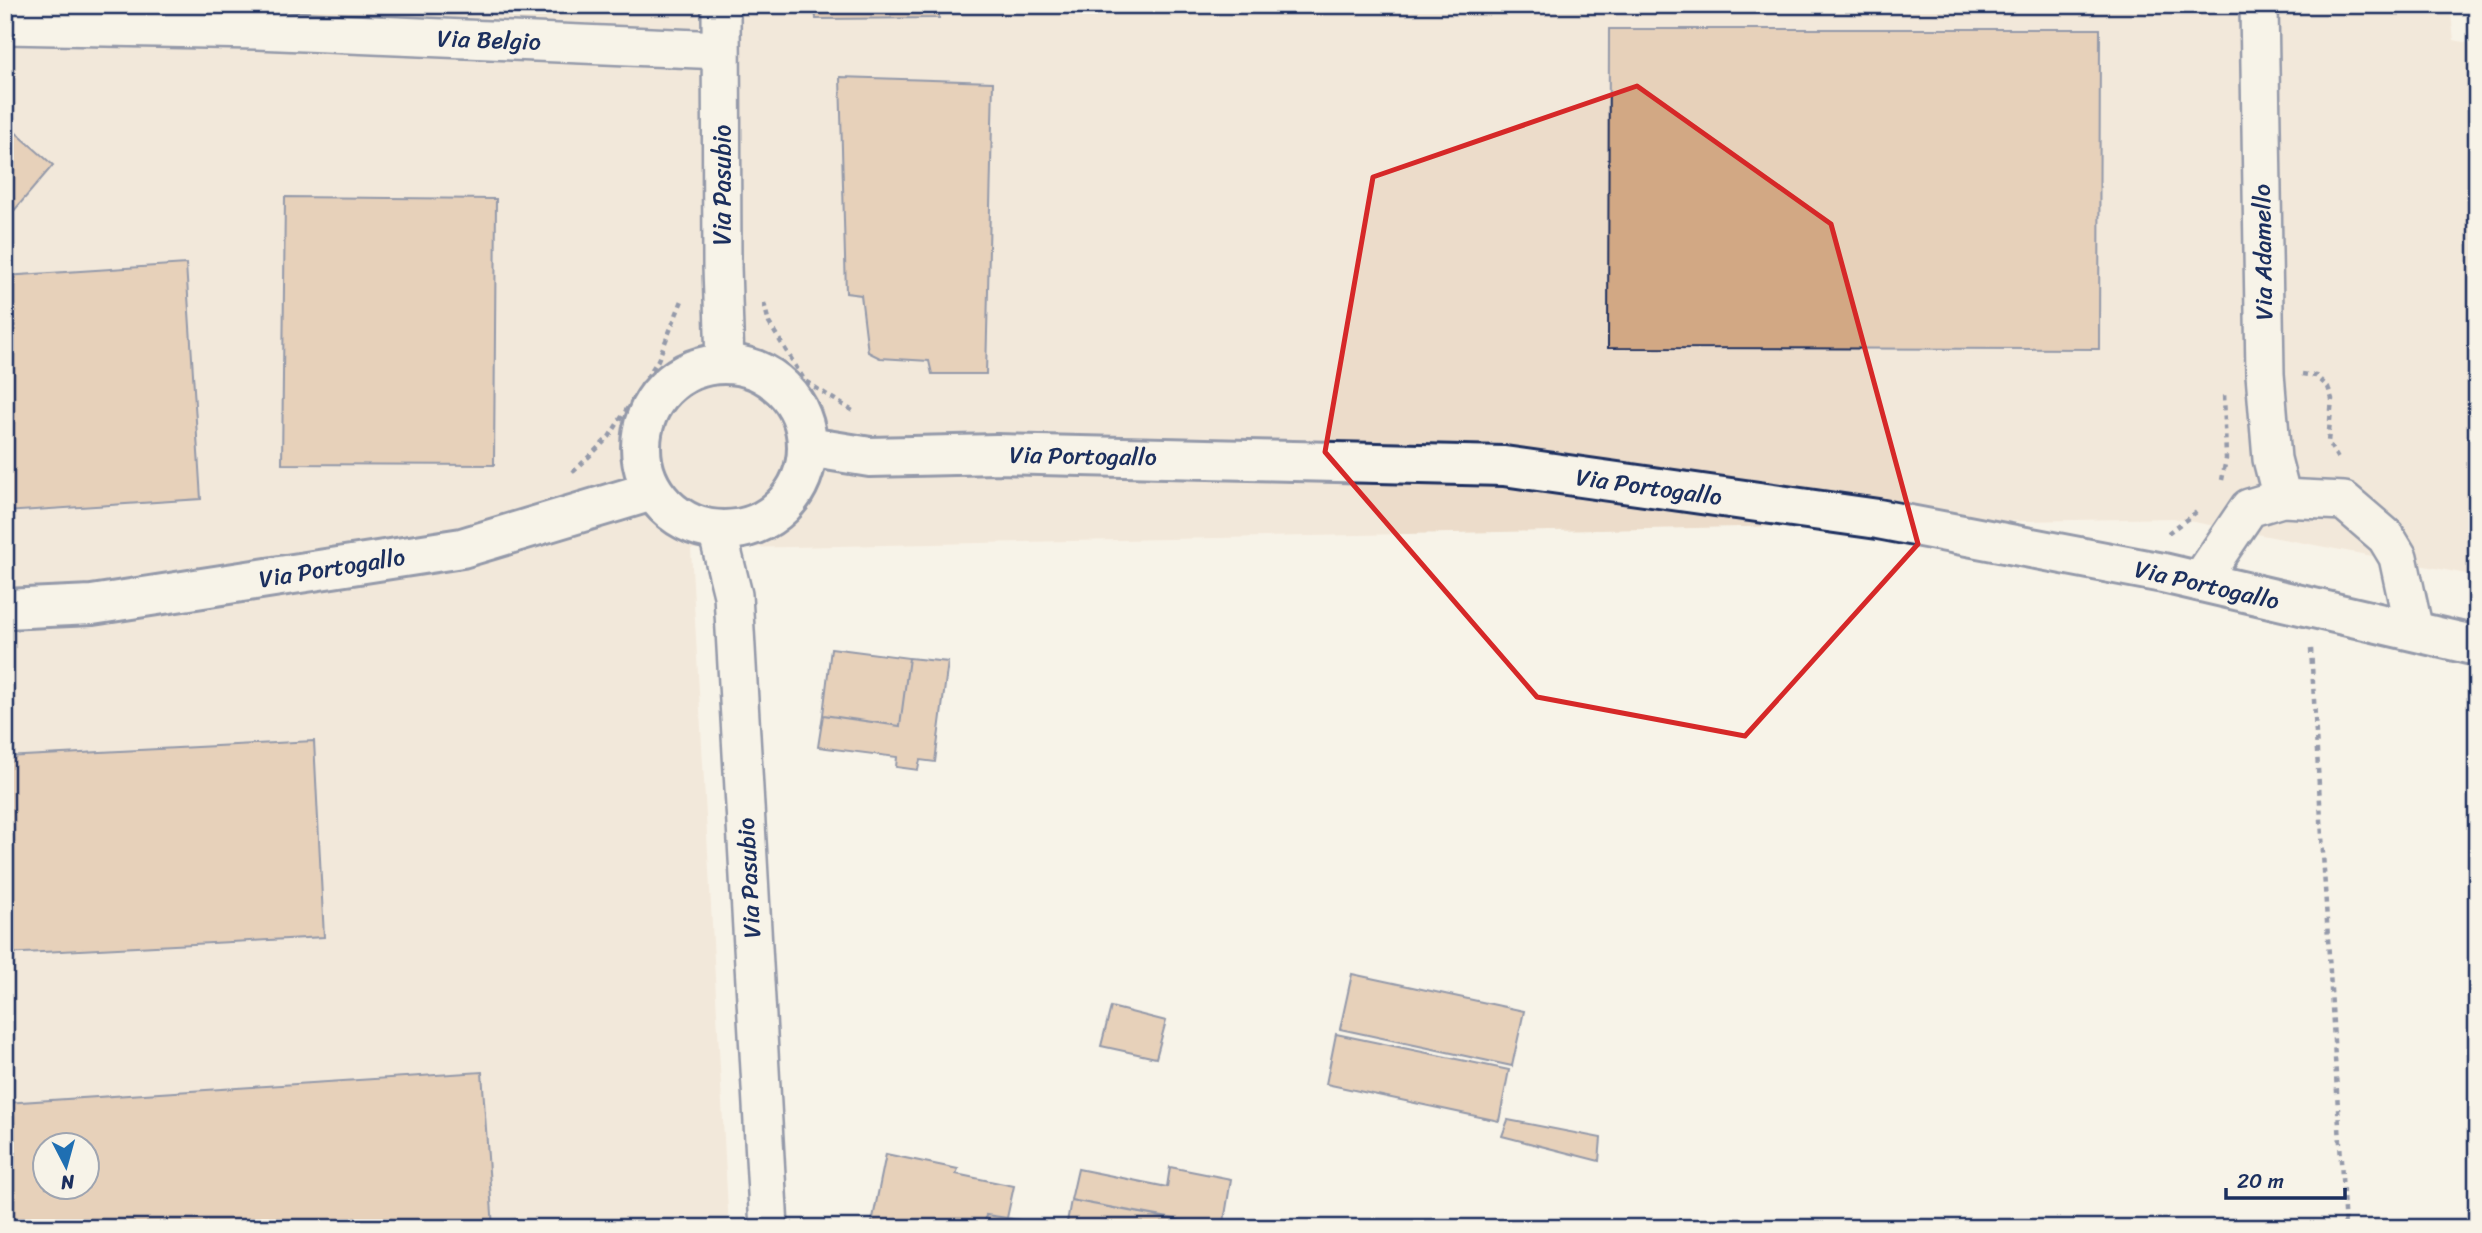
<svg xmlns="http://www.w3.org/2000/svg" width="2482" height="1233" font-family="Sriracha,sans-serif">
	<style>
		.built { fill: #ecdcca; fill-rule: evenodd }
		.building { fill: #d2a884; stroke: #1b2f5e; stroke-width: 2; fill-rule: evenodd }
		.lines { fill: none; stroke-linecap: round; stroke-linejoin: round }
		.minor-casing { stroke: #1b2f5e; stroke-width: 42 }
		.secondary-casing { stroke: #1b2f5e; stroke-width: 44 }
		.path { stroke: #1b2f5e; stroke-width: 4.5; stroke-dasharray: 5 5; stroke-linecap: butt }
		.minor { stroke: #f7f3e8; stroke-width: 37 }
		.secondary { stroke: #f7f3e8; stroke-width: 38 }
		.marked { fill: none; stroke: #d62828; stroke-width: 5; stroke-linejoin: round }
		.labels { text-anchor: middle; stroke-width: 6; stroke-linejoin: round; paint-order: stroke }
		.street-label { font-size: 24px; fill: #1b2f5e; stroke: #f7f3e8 }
	</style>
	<rect width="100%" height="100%" fill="#f7f3e8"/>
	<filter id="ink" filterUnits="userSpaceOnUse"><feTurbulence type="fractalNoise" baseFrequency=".0143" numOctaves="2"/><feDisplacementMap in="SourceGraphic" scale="14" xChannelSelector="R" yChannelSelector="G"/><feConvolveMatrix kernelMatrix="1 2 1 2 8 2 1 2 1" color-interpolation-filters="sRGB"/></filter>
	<g filter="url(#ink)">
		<!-- built -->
		<path class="built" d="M5,5H2450L2454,40L2477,45V576L2173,518L691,549L729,1228H5ZM46,1146H88V1188H46Z"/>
		<!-- building -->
		<path class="building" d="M815,5H939V18L816,19Z
			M1609,29H2100L2099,349L1608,348Z
			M840,77L993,82L986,374H932L929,361L880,358L868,352L861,295L846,293Z
			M14,131L53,165L13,212L5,206V142Z
			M285,197L496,199L494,465L282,464Z
			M186,264L201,499L5,512V276Z
			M2477,362V405L2471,397Z
			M831,648L909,658L900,726L823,715Z
			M909,658L948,662L935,762L920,760L918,770L896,767L897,757L818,747L823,715L900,726Z
			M314,741L324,937L5,954V757Z
			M1352,974L1524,1011L1512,1066L1340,1029Z
			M1111,1007L1166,1021L1156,1058L1101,1046Z
			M1336,1034L1509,1070L1499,1121L1326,1084Z
			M482,1072L493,1228H5V1103ZM46,1146H88V1188H46Z
			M1508,1120L1601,1138L1599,1161L1502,1136Z
			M886,1154L958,1169L956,1174L1014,1186L1007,1218L986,1215L984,1228H871Z
			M1170,1167L1231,1179L1223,1228L1071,1200L1078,1169L1167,1187Z
			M1071,1200L1192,1223L1191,1228H1066Z
			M986,1215L1020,1220L1018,1228H984Z"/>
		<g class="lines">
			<!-- minor casing -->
			<g class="minor-casing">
				<path id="minor" d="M721,5L722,266L725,364
					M2259,5L2265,374L2272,459L2282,498
					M5,25L257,30L721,50
					M717,530L733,595L769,1228
					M2199,582L2249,508L2282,498L2344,501L2386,537L2398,557L2414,631"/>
			</g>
			<!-- secondary casing -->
			<g class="secondary-casing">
				<path id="secondary" d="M641 447a83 83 0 1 1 166 0a83 83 0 1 1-166 0Z
					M808,447L870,457L997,454L1504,466L1878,519L2163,573L2477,646
					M5,609L92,605L462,548L652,491"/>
			</g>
			<!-- path -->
			<path class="path" d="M764,303L769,323L805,381L856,413
				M2302,374L2316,376L2328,387L2332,399L2328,442L2340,462
				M573,472L609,437L658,360L683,298
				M2222,480L2226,459L2224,391
				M2168,533L2198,511
				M2311,649L2345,1228"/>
			<!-- minor -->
			<use href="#minor" class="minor"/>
			<!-- secondary -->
			<use href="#secondary" class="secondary"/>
		</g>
	</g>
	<!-- marked area -->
	<path d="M0 0H2482V1233H0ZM1637,86L1831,224L1918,544L1745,736L1537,697L1325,452L1373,177Z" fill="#f7f3e8" fill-opacity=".55" fill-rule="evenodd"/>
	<path class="marked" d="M1637,86L1831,224L1918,544L1745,736L1537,697L1325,452L1373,177Z"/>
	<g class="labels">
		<!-- street labels -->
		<g class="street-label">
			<text transform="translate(489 40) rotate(2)" y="8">Via Belgio</text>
			<text transform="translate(722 185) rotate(-90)" y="8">Via Pasubio</text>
			<text transform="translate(2263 252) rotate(-91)" y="8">Via Adamello</text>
			<text transform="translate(1083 456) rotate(1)" y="8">Via Portogallo</text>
			<text transform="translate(1649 487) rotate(8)" y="8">Via Portogallo</text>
			<text transform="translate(332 568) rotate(-9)" y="8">Via Portogallo</text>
			<text transform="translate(2207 585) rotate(13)" y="8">Via Portogallo</text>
			<text transform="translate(749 878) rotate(-93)" y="8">Via Pasubio</text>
		</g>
	</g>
	<!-- margin -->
	<rect width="2482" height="1233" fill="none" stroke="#f7f3e8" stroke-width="28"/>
	<rect x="14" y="14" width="2454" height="1205" fill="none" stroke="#1b2f5e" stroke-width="2.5" filter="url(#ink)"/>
	<!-- north arrow -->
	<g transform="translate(66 1166) rotate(174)"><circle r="33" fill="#f7f3e8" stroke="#9fa5b1" stroke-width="2"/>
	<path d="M0-5L12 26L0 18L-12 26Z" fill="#1f6fb2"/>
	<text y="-10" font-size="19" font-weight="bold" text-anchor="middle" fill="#1b2f5e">N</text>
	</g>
	<!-- scale -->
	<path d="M2226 1188v10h119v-10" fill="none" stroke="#1b2f5e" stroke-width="3.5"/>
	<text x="2237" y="1188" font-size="21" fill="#1b2f5e" stroke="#f7f3e8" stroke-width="5" paint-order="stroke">20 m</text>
</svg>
